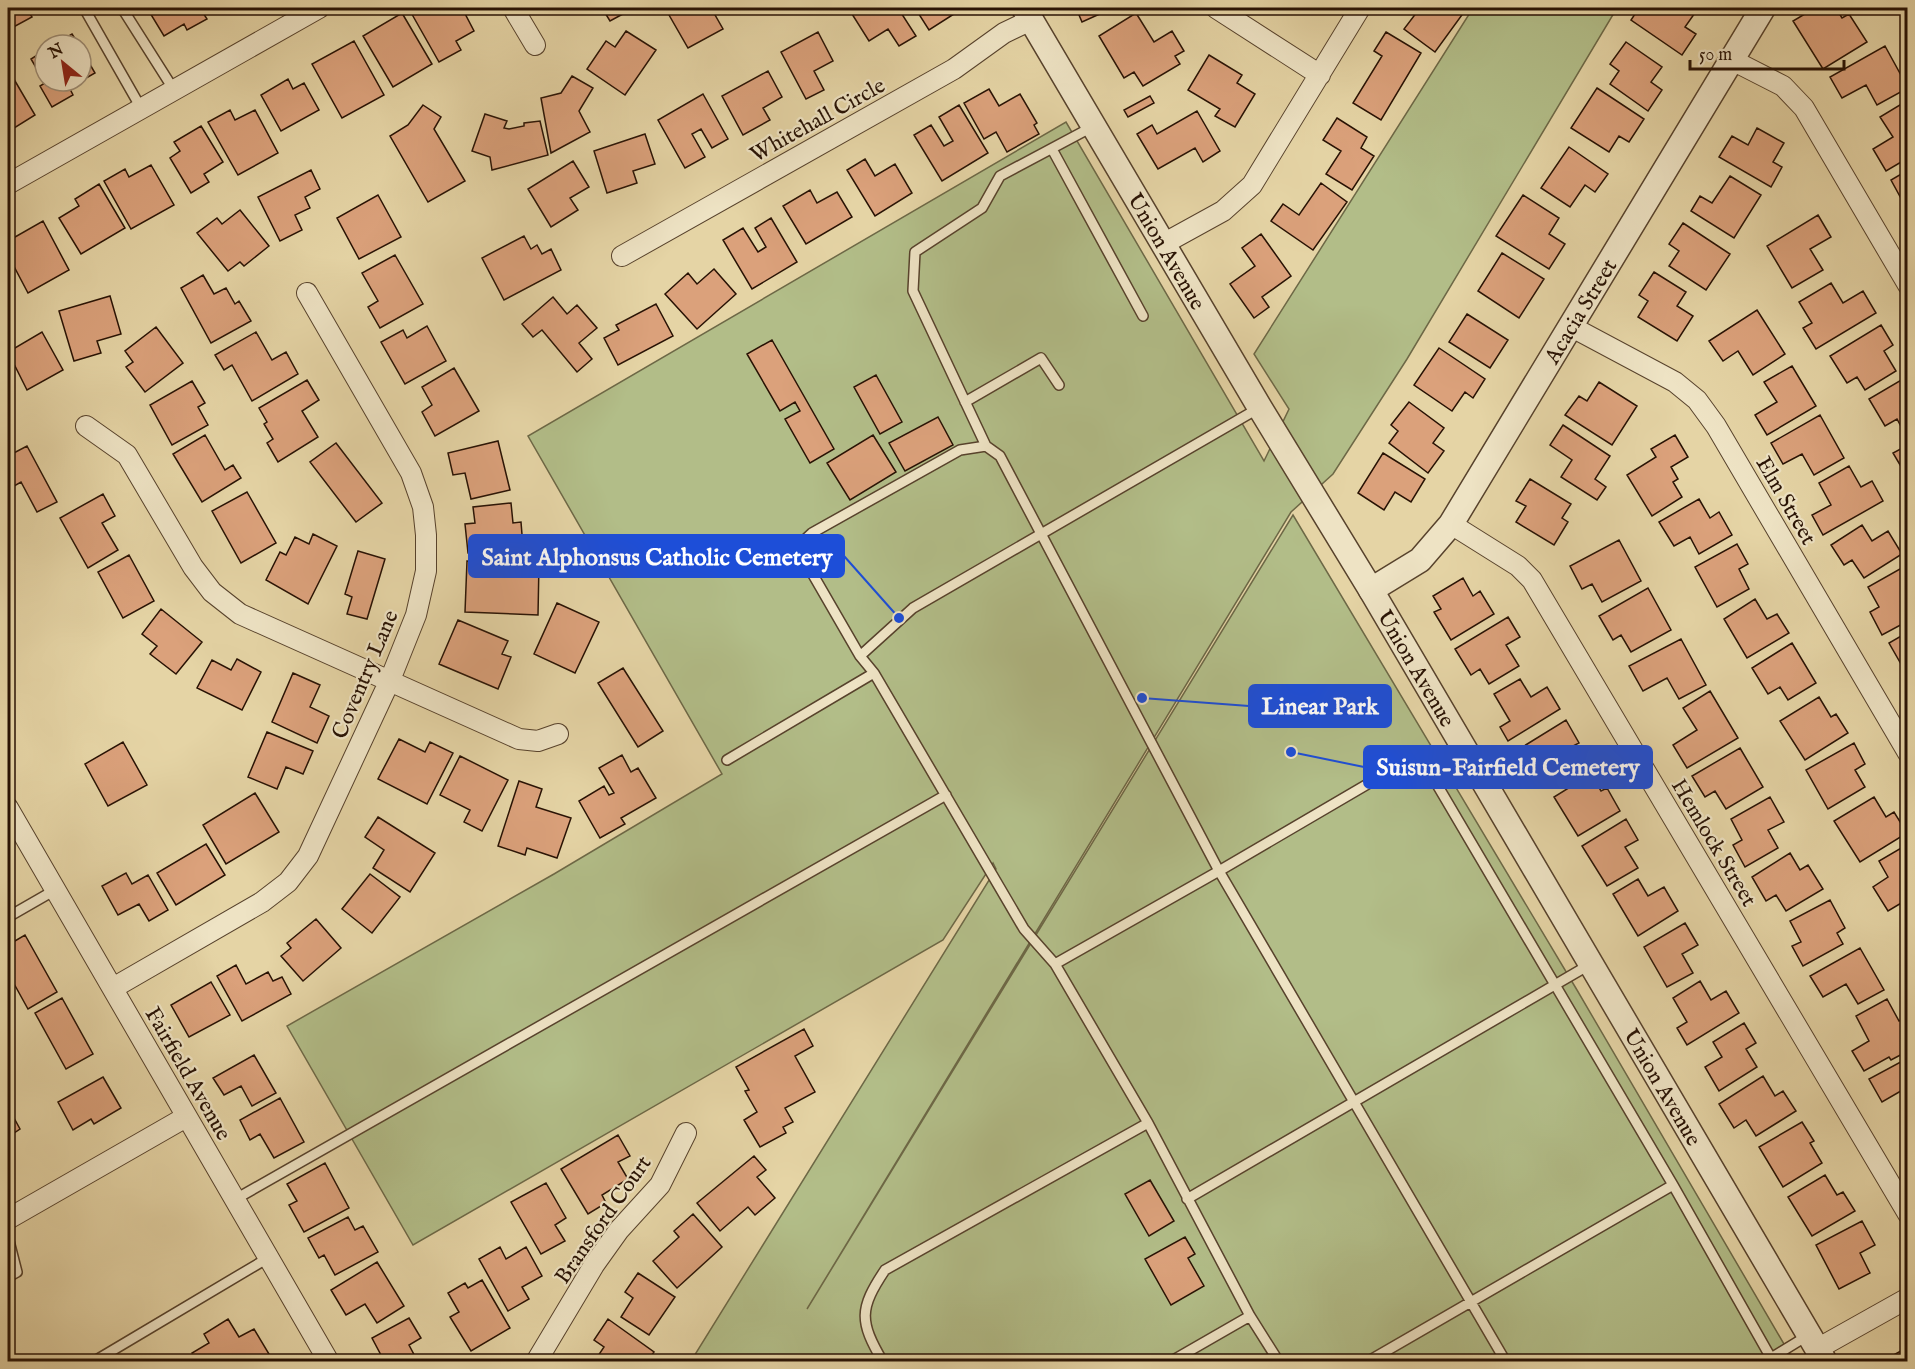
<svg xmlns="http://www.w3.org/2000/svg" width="1915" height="1369" font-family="'IM FELL English',serif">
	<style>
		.green { fill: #b2bd88; stroke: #6d6846; stroke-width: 1.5 }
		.building { fill: #dba17b; stroke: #281204; stroke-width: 1.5 }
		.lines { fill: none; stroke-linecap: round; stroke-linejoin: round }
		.service-casing { stroke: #57422c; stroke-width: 12 }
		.minor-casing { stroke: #57422c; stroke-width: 22 }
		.tertiary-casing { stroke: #57422c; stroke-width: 27 }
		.service { stroke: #eee3c4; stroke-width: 9 }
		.minor { stroke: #eee3c4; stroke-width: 20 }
		.tertiary { stroke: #eee3c4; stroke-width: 24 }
		.labels { text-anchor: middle; stroke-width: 4.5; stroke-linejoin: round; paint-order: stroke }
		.street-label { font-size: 22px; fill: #281204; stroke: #eee3c4 }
		.leader { fill: none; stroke: #1d4ed8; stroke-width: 2 }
		.callout-dot { fill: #1d4ed8; stroke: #eee3c4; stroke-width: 2 }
		.callout { fill: #1d4ed8; stroke: #1d4ed8; stroke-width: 2 }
		.callout-label { font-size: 24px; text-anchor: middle; font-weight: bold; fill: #fff }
	</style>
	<rect width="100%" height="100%" fill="#e5d4a5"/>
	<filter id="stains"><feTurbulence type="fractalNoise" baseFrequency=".00333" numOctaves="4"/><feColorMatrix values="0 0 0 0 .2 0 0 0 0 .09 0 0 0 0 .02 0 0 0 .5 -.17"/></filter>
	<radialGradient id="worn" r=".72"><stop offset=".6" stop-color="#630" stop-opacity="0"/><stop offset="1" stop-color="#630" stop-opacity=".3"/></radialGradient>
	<!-- green -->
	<path class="green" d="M1473,8H1617L1407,359L1333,474L1291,512L807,1309L1293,515L1577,990L1791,1356L1782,1362L691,1361L996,869L993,863L943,940L413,1245L287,1026L554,874L722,774L528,436L1066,122L1264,461L1289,409L1254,354Z"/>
	<!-- building -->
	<path class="building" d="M8,8H26L32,17L8,30Z
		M147,8H200L207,19L187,30L184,24L164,36Z
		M412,8H462L474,31L456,41L461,50L439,62L409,9Z
		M602,8H634L610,21Z
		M665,8H711L723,29L688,48Z
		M863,8H898L916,36L899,46L888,29L869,41L852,14Z
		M915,8H950L954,14L929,30Z
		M1076,8H1113L1082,22Z
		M1420,8H1467L1435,52L1404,29Z
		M1639,8H1693L1697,10L1685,27L1696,34L1682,55L1631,20Z
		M1808,8H1836L1842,18L1849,14L1867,42L1823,69L1793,21L1810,11Z
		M402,13L432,64L393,87L363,36Z
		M1136,13L1154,42L1172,31L1184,51L1175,56L1180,64L1143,86L1134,72L1124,78L1099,36Z
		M626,31L656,50L625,95L587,69L606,41L615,47Z
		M818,32L833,61L814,71L824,90L806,99L781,52Z
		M1386,32L1421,53L1381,120L1353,103L1382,56L1374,51Z
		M72,34L79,45H54Z
		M354,41L384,95L342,118L312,64Z
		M1626,42L1662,67L1651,82L1662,90L1648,111L1610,84L1619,71L1610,64Z
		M1885,46L1908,88L1877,105L1866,85L1842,98L1830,77Z
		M81,49L95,73L81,81Z
		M45,50V81H70L67,83L73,95L52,107L40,86L45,83L31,59Z
		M1209,55L1242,75L1237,83L1255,94L1235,127L1215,116L1220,109L1188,90Z
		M8,69L35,115L11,130L8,124Z
		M768,71L782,97L763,108L770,120L743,135L722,96Z
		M572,76L593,88L579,111L590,132L551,153L541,98L561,93Z
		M288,79L293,89L304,83L319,110L281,131L261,95Z
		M1597,88L1644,119L1629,142L1619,136L1609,152L1571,128Z
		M989,89L999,106L1020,94L1037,123L1034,125L1039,134L1007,152L996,132L984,139L964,103Z
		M703,94L728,139L712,148L701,129L692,134L705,157L685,168L658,120Z
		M1150,96L1154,103L1128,117L1124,110Z
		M1908,100V158L1886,171L1873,149L1893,137L1880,117Z
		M423,105L441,117L434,129L465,181L428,202L390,136L408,125Z
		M959,105L988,153L942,181L914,135L931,125L944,146L953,141L939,117Z
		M230,110L235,120L255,110L278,153L238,175L208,122Z
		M1197,111L1220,151L1203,162L1195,148L1158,169L1137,134L1152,125L1157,134Z
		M485,114L507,121L504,128L509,129L524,126V123L540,121L548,155L492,170L490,157L472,151Z
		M1337,118L1367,137L1361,148L1374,156L1352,190L1326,174L1341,151L1323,140Z
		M201,126L223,162L204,174L209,182L191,193L170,158L180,151L174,142Z
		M1757,128L1784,143L1773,162L1782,167L1771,187L1719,157L1732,136L1748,145Z
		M645,134L655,164L633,171L637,183L607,193L594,151Z
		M1569,147L1608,174L1595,192L1585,185L1570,207L1541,188Z
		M865,159L875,176L895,164L912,193L875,216L847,170Z
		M573,161L589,187L570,198L578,210L551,227L528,189Z
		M151,165L174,205L131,229L104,181L125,169L129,177Z
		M311,170L320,189L305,197L310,208L295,215L302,230L280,241L258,197Z
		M1908,170V199L1903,202L1891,180Z
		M1730,176L1761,195L1734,238L1691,211L1700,196L1712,203Z
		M1321,183L1347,202L1313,250L1271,221L1283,204L1299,215Z
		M99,184L125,228L81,254L59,218L79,206L75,199Z
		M810,190L817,203L837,192L852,217L806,244L783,206Z
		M378,195L401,237L359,259L337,218Z
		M1523,195L1559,218L1549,234L1565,244L1549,269L1496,236Z
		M240,210L269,246L244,266L240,262L228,271L197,233L217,218L222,224Z
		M1818,215L1831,237L1810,249L1823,270L1792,288L1767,246Z
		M771,218L797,262L752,289L723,240L743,228L758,252L766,247L755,228Z
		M43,221L69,270L28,293L8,255V241Z
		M1683,223L1730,254L1706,290L1669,266L1679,251L1669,244Z
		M1261,234L1291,276L1262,297L1269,307L1254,318L1230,284L1255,266L1242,248Z
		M524,236L531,249L537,245L542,254L551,249L561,270L504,300L482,258Z
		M1502,253L1544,279L1519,318L1478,291Z
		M395,255L423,304L380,328L368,307L378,301L362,273Z
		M714,269L736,294L697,329L665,294L688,273L697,284Z
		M1654,272L1686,292L1677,306L1693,316L1677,341L1638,317L1648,301L1639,295Z
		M203,275L214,294L226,288L235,304L239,301L251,321L211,343L181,288Z
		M1831,283L1843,303L1863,291L1876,313L1816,349L1803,328L1812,323L1799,302Z
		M110,296L121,334L97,341L101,353L74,361L59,311Z
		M553,297L567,314L577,305L597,328L579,343L592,359L577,372L542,330L533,337L522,324Z
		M656,304L673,336L618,365L604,338L619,330L616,325Z
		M1757,310L1785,354L1753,375L1738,351L1723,361L1709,341Z
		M1467,314L1508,340L1490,368L1449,342Z
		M1881,325L1893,345L1884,351L1896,371L1865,390L1857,377L1847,383L1830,356Z
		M427,326L446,361L405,384L381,342L403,330L407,338Z
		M156,327L183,363L145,392L126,367L133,362L125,351Z
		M42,332L63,370L27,390L8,352Z
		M256,332L272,360L286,352L298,374L252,401L232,365L224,370L215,355Z
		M772,340L834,449L810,463L785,419L800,411L795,402L780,411L747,354Z
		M1439,348L1485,379L1473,398L1465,392L1452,411L1414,385Z
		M1792,366L1816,406L1767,435L1755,415L1777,402L1764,382Z
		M454,368L479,411L435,436L422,412L432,405L422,387Z
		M876,375L902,422L880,434L854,387Z
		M1908,376V430L1904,432L1897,419L1885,426L1869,399Z
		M307,380L319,400L302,411L318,437L278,462L267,443L273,439L264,424L267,422L259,408Z
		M192,381L205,403L198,407L208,425L172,445L150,405Z
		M1599,382L1637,406L1612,445L1565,415L1579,396L1587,401Z
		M1409,402L1444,428L1433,443L1444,451L1428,473L1389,443L1398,431L1391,425Z
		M1820,415L1844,458L1814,475L1802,454L1783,464L1771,443Z
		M938,417L953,445L905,471L889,443Z
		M1563,425L1610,456L1595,479L1606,487L1597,500L1561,477L1572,460L1550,445Z
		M205,435L225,470L233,465L241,478L202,502L173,454Z
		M873,435L896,472L850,500L827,463Z
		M1675,435L1688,457L1671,467L1678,479L1673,482L1682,497L1652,516L1627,475L1656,457L1651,449Z
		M498,441L510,490L471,499L465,473L453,475L448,453Z
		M336,443L382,503L356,522L310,462Z
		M1908,445V475H1906L1893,453Z
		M27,446L57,502L37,512L21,482L9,489L8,486V456Z
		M1383,453L1425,479L1411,502L1395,492L1384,510L1358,493Z
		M1849,466L1861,487L1872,481L1883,501L1823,535L1812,515L1831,505L1819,483Z
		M1530,479L1571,504L1562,518L1568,522L1554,545L1516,522L1526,506L1516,501Z
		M247,492L276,543L241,563L212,511Z
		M103,494L115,516L102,523L118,550L88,568L60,518Z
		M1699,499L1710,518L1719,512L1732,535L1699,554L1690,537L1674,546L1659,522Z
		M511,503L513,523L521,522L523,547L468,553L465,524L475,523L473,507Z
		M1862,525L1872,541L1888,531L1902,554L1864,578L1852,560L1844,565L1831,545Z
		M313,534L337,546L308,604L266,580L280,552L286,555L295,537L309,544Z
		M1619,540L1641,581L1602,602L1592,584L1582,589L1570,566Z
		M1737,544L1748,564L1739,569L1749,589L1717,607L1695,567Z
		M358,551L385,559L367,619L347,614L352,597L345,594Z
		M129,555L154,601L123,618L98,572Z
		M467,561L539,563L538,615L465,612Z
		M1907,565L1908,596L1905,597L1908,601V621L1882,635L1870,612L1879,607L1868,587Z
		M1463,578L1473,596L1480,591L1494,614L1451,640L1434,612L1441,609L1433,596Z
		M1648,588L1671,630L1631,652L1621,635L1613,640L1599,616Z
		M1755,599L1767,619L1777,614L1789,633L1747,658L1724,619Z
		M557,603L599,622L575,673L534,654Z
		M161,609L202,642L176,674L150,654L157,646L142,634Z
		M1508,617L1520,637L1506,645L1519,666L1489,684L1480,669L1471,675L1455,649Z
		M458,620L508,641L502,654L511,657L498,689L439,664Z
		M1908,632V660L1901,664L1889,643Z
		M1681,639L1706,685L1679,699L1667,678L1643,691L1629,666Z
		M1792,643L1816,683L1788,700L1780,687L1768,694L1752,668Z
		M237,659L261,672L242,710L197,688L212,660L231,670Z
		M623,668L663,731L638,747L598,683Z
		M293,673L320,685L310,707L329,716L317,743L272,722Z
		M1520,679L1531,697L1547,687L1560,709L1508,741L1500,727L1510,721L1494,694Z
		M1710,691L1738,738L1687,768L1673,745L1697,730L1683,708Z
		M1819,697L1831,717L1836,714L1848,733L1805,760L1780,721Z
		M1566,720L1579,743L1571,747L1581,763L1573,768L1577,776L1564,783L1560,776L1547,784L1524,746Z
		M267,732L313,751L303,774L286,767L277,789L248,777Z
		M399,739L425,752L430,742L453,753L427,804L378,779Z
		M123,742L147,785L108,806L85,764Z
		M1854,743L1865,764L1855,770L1865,787L1828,809L1806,770Z
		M1740,748L1763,787L1726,809L1715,791L1705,797L1692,776Z
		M622,755L631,772L638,768L656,798L621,818L625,824L600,838L579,801L604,786L609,795L614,793L599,768Z
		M460,756L508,780L482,831L464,822L470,810L440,795Z
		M1591,774L1601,791L1607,788L1620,811L1578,836L1554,797Z
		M519,781L542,789L536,807L571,818L557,858L527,848L525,855L498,846Z
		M255,793L279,832L226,864L203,825Z
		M1770,797L1784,822L1768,830L1778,848L1745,867L1733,845L1742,840L1731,819Z
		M1874,797L1886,817L1894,812L1907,833L1860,862L1834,821Z
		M378,817L435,853L410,892L373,868L384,850L365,837Z
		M1626,819L1638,840L1625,847L1638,868L1607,886L1582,846Z
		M206,844L225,875L176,905L157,873Z
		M1908,844V899L1888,911L1873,887L1888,877L1879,861Z
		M1790,853L1800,870L1808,865L1823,889L1786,911L1776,895L1766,901L1752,877Z
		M126,873L132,884L148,875L168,910L149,921L139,904L118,915L102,886Z
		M370,874L400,897L372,933L342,909Z
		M1638,879L1648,896L1664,887L1678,911L1638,936L1613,894Z
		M1830,900L1845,928L1837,933L1843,944L1803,966L1792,946L1801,942L1790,921Z
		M316,919L341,948L303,981L281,956L291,948L287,943Z
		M1685,923L1698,945L1682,954L1693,973L1667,987L1644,947Z
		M25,935L57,992L28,1009L13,982L8,985V945Z
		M1860,948L1884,990L1858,1004L1846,984L1823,997L1810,976Z
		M236,965L246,984L268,972L273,981L282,977L291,994L242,1021L217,976Z
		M1700,981L1711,1000L1726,991L1739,1013L1687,1045L1677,1028L1687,1022L1673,998Z
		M211,982L230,1015L189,1037L171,1005Z
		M62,998L93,1054L66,1069L35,1013Z
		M1887,999L1899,1021L1908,1016V1051L1891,1060L1889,1057L1864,1071L1852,1051L1869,1041L1856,1016Z
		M1744,1023L1756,1043L1746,1049L1757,1067L1719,1091L1705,1067L1722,1057L1713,1042Z
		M804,1029L813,1046L795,1056L815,1092L785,1108L793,1122L783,1127L786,1133L760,1147L744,1120L757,1112L745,1091L749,1090L736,1067Z
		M254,1055L276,1093L252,1106L241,1086L224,1095L213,1078Z
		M1908,1058V1090L1906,1088L1882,1102L1869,1079Z
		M1763,1076L1775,1096L1783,1091L1796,1111L1756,1136L1746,1120L1734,1128L1719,1104Z
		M103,1077L121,1108L94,1124L91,1119L73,1130L58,1102Z
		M280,1098L304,1142L274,1158L260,1134L250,1140L240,1120Z
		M8,1107L20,1129L8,1137Z
		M1802,1122L1814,1141L1810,1143L1822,1163L1783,1187L1759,1147Z
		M618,1135L630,1156L618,1162L628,1179L602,1195L606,1203L588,1214L561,1169Z
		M754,1156L766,1170L757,1177L775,1198L755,1215L748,1207L720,1231L697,1203Z
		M325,1163L349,1208L304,1232L289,1205L297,1201L287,1184Z
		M1825,1175L1837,1195L1843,1192L1855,1211L1812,1236L1788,1197Z
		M1150,1180L1174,1221L1149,1236L1125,1194Z
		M546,1183L566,1218L555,1225L565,1241L541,1254L511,1202Z
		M693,1214L722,1247L677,1288L653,1261L679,1237L674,1231Z
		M348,1217L355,1230L363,1226L378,1252L335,1275L324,1255L319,1258L308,1238Z
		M1862,1221L1875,1245L1860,1253L1870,1273L1839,1289L1816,1245Z
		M1185,1237L1195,1254L1188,1258L1204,1286L1171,1305L1145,1259Z
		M500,1247L506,1259L526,1247L542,1276L522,1287L529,1299L508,1311L479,1259Z
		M377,1262L404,1306L377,1323L365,1304L346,1315L331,1290Z
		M638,1273L675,1297L649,1335L621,1317L633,1298L625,1292Z
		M482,1280L510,1328L471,1351L450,1317L459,1312L448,1293L465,1283L468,1288Z
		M409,1318L421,1338L409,1345L418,1362H379L378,1360L382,1357L372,1338Z
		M228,1319L239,1337L254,1329L269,1354L257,1362H197L192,1353L209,1343L204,1334Z
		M608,1319L654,1352L647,1362H594L604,1347L594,1340Z
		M1908,1347V1362H1890L1888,1358Z"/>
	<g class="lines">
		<!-- service casing -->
		<g class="service-casing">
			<path id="service" d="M84,8L141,108
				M122,8L174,90
				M1052,149L1143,316
				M965,402L1041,358L1059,385
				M986,446L913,291L915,252L982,208L1000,176L1092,127
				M860,656L913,608L1259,408
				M727,760L874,673
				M8,917L55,890
				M1055,964L1219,871L1419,754L1673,1185L1771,1358L1764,1362
				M1187,1199L1589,965
				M234,1200L946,795
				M8,1237L17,1272L8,1277
				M1771,1358L1807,1336
				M93,1362L268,1258
				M883,1362C859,1321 859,1309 885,1270L1148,1123
				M1170,1362L1250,1316
				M1279,1362L1250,1316L1148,1123L1055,964L1024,929L874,673L860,656L797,547L812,533L960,450L986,446L1000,456L1219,871L1506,1362
				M1367,1362L1673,1185"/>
		</g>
		<!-- minor casing -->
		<g class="minor-casing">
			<path id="minor" d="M513,8L535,45
				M1216,8L1320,75
				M1732,60L1783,86L1804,108L1908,285
				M8,184L319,8
				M1163,244L1223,211L1252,185L1360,8
				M622,256L954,69L1004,33L1031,20
				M1570,326L1675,382L1697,400L1716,426L1908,753
				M86,426L127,455L193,567L212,592L240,614L519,739L538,741L558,734
				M1451,524L1518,566L1532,580L1908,1214
				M8,808L329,1362
				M113,988L262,902L288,882L308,856L390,680L416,615L426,571V535L423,507L411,473L307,293
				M8,1219L186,1117
				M1817,1349L1908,1298
				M536,1362L594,1265L619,1230L660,1185L686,1133"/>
		</g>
		<!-- tertiary casing -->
		<g class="tertiary-casing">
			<g id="tertiary">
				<path id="s1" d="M1024,8L1260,408L1371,590L1825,1362"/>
				<path id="s2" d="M1371,590L1420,560L1451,524L1763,8"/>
			</g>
		</g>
		<!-- service -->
		<use href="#service" class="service"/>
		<!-- minor -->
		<use href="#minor" class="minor"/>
		<!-- tertiary -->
		<use href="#tertiary" class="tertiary"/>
	</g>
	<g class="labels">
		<!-- street labels -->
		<g class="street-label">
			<text transform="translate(817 119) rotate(-29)" y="8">Whitehall Circle</text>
			<text dy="8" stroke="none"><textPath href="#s1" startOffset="282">Union Avenue</textPath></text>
			<text dy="8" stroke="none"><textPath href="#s2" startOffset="354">Acacia Street</textPath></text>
			<text transform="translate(1787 500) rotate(60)" y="8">Elm Street</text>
			<text dy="8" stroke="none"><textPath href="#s1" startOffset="768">Union Avenue</textPath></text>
			<text transform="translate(364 674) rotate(-67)" y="8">Coventry Lane</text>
			<text transform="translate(1715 842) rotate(59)" y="8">Hemlock Street</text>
			<text transform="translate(189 1073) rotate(60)" y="8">Fairfield Avenue</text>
			<text dy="8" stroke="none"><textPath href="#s1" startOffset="1254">Union Avenue</textPath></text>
			<text transform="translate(602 1219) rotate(-55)" y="8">Bransford Court</text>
		</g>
	</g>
	<!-- callouts -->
	<path class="leader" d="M899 618L844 556M1142 698L1249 706M1291 752L1364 767"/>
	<g class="callout-dot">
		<circle cx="899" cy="618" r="6"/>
		<circle cx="1142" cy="698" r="6"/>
		<circle cx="1291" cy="752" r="6"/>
	</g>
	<g class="callout">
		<rect x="469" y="535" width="375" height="42" rx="6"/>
		<rect x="1249" y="685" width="142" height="42" rx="6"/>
		<rect x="1364" y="746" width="288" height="42" rx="6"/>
	</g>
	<g class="callout-label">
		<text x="657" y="565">Saint Alphonsus Catholic Cemetery</text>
		<text x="1320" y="714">Linear Park</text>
		<text x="1508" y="775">Suisun-Fairfield Cemetery</text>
	</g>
	<!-- margin -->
	<rect width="1915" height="1369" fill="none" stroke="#e5d4a5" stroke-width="30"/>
	<rect x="9" y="9" width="1897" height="1351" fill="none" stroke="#281204" stroke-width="3"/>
	<rect x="15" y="15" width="1885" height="1339" fill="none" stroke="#281204" stroke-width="1.5"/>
	<!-- north arrow -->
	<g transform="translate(63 63) rotate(330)"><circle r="28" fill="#eee3c4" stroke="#9f8f77" stroke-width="1.5"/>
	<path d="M0-4.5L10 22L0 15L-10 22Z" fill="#8f2418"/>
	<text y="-9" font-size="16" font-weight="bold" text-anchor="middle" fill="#281204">N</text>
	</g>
	<!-- scale -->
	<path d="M1690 60v9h154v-9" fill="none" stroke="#281204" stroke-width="3"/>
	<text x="1699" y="60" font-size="18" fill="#281204" stroke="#eee3c4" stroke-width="4.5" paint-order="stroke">50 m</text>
	<rect width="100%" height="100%" filter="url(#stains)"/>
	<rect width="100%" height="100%" fill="url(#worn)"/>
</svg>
